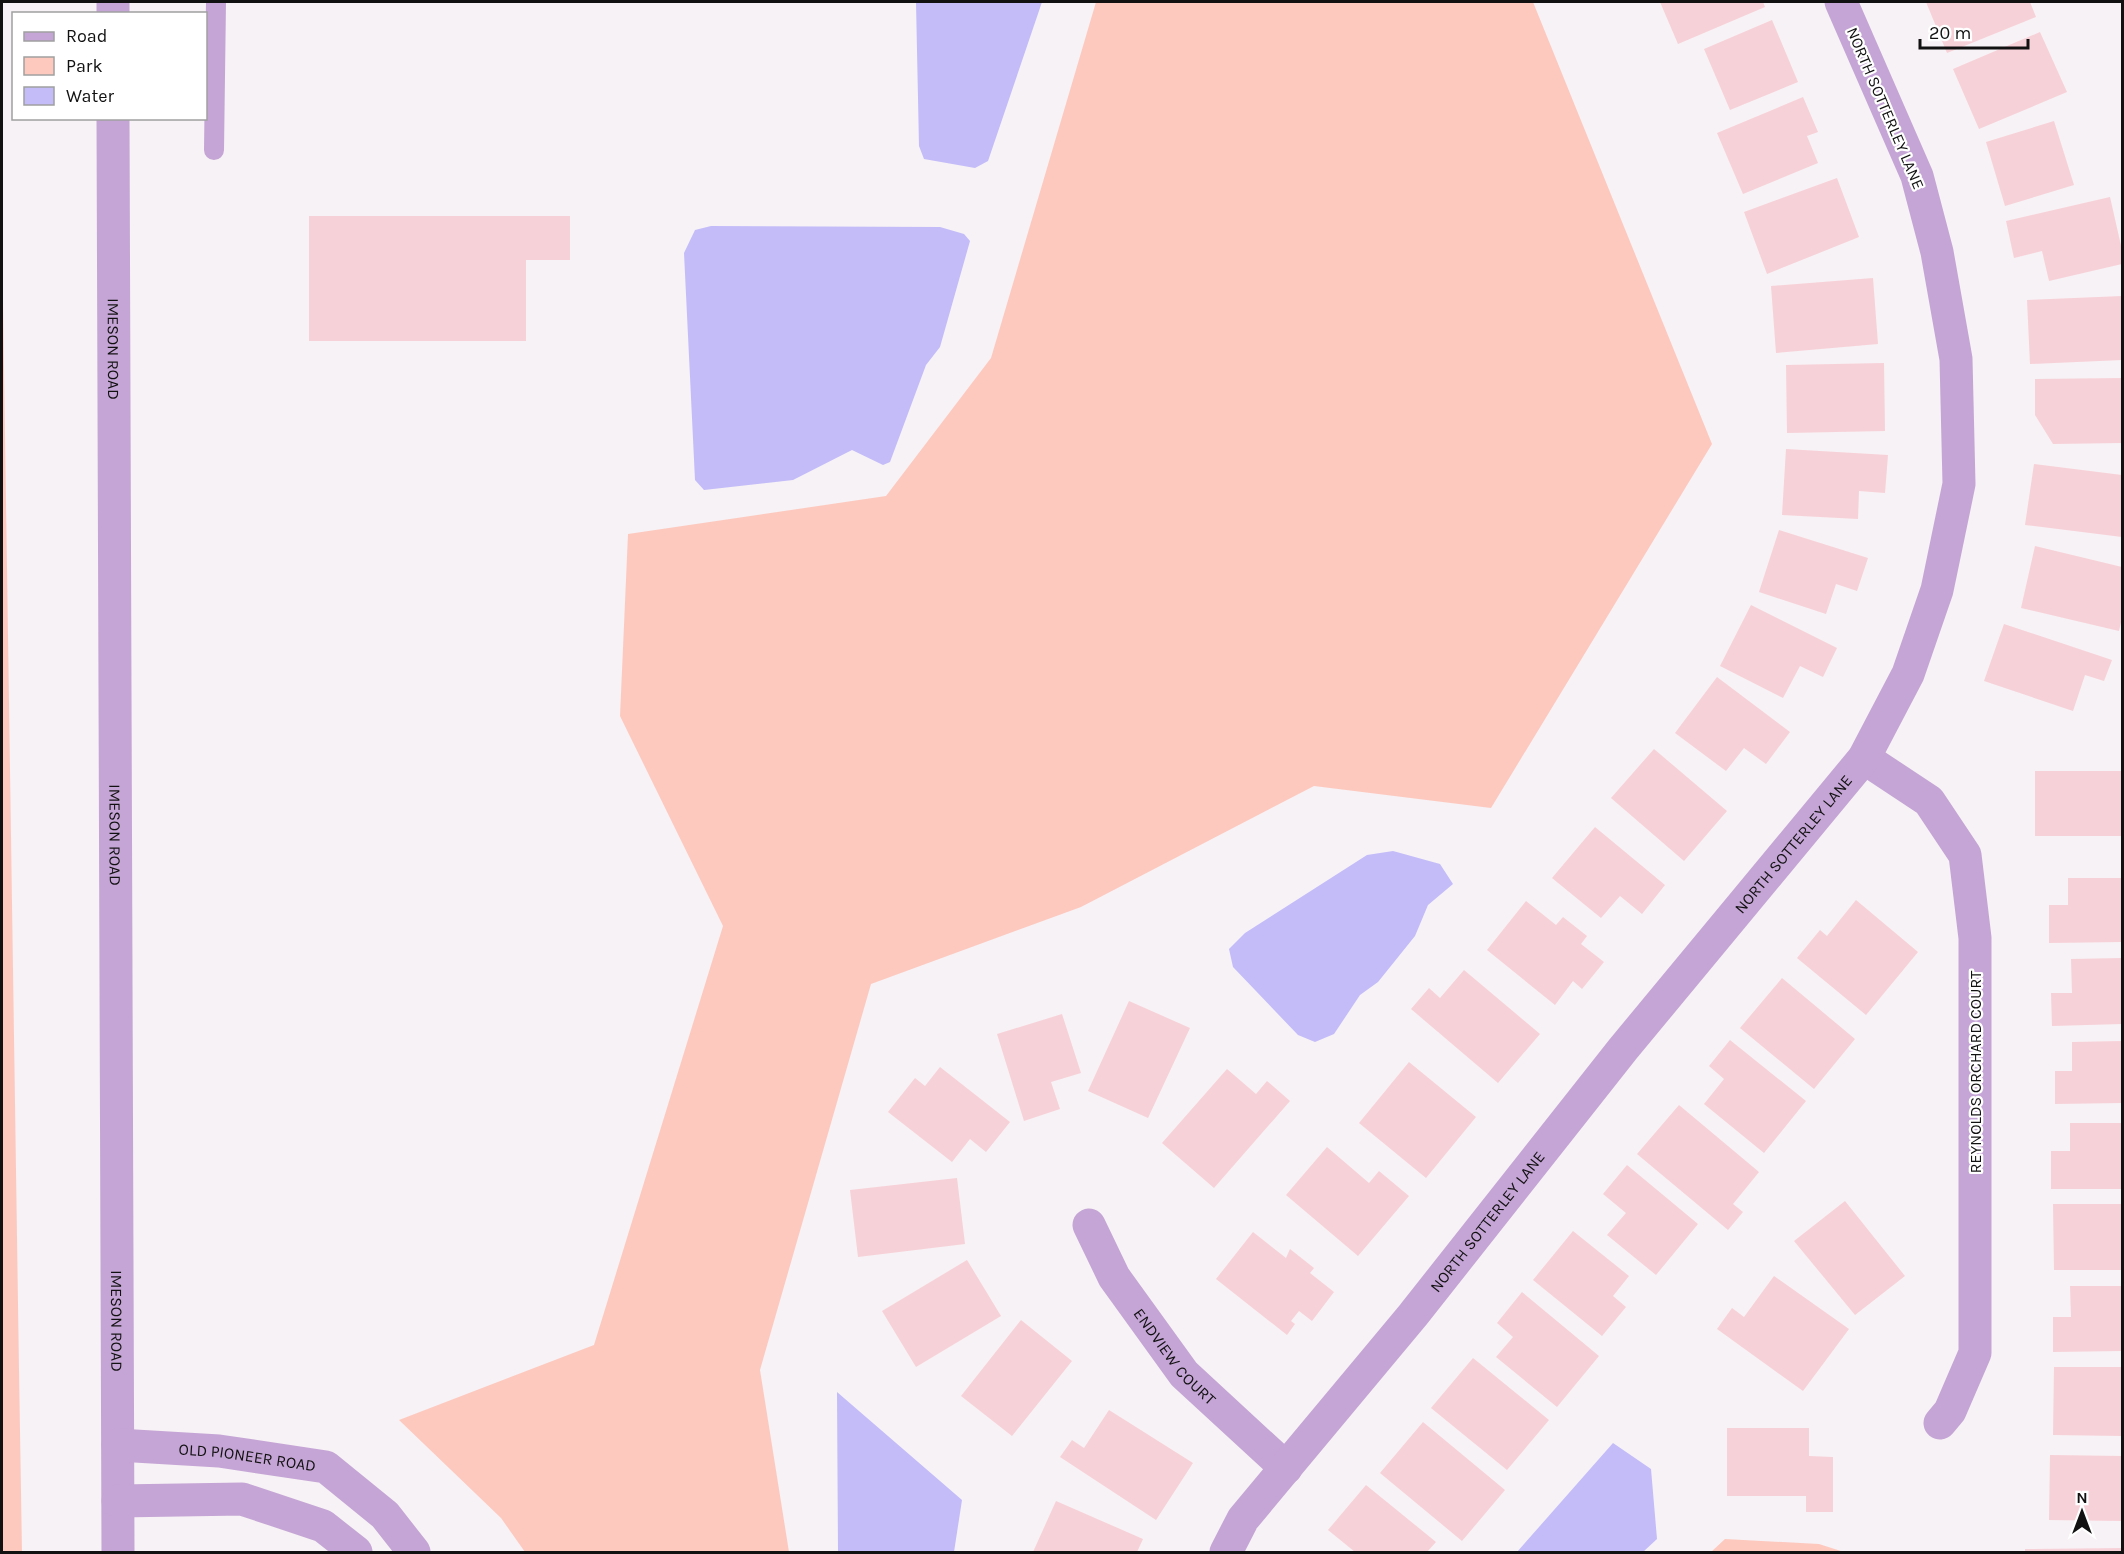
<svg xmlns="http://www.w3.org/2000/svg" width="2124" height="1554" font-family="Karla,sans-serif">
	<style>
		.green { fill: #fdc9bf }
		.water { fill: #c3bcf9 }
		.building { fill: #f7d1d8 }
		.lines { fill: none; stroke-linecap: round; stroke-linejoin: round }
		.service { stroke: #c5a5d5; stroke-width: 20 }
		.minor { stroke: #c5a5d5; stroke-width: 33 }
		.labels { text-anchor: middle; stroke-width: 4.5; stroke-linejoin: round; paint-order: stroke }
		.street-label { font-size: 16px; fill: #121112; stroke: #fff }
	</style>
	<rect width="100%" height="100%" fill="#f7f2f5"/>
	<!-- green -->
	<path class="green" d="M1096,2H1533L1712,444L1491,808L1314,786L1081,907L871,984L760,1370L789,1552H525L501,1518L399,1420L594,1345L723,926L620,716L628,534L886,496L991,358Z
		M2,234L19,1370L22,1552H2Z
		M1725,1539L1819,1544L1844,1552H1711Z"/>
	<!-- water -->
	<path class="water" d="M916,2H1042L988,161L975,168L924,159L919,146Z
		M711,226L940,227L964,234L970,241L940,347L926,365L890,462L883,465L852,450L793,480L704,490L695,480L684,253L695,230Z
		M1393,851L1440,864L1453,884L1428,905L1415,936L1378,982L1360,995L1334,1034L1315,1042L1298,1035L1233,967L1229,949L1245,933L1367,855Z
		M837,1392L962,1500L954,1552H838Z
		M1613,1443L1651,1469L1657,1539L1643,1552H1517Z"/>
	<!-- building -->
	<path class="building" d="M1660,2H1763L1765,7L1678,44Z
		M1926,2H2030L2036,17L1947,53Z
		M1772,20L1798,82L1730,110L1704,49Z
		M2040,32L2067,92L1979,129L1953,69Z
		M1803,97L1818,132L1807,136L1818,163L1743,194L1717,133Z
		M2054,121L2074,185L2005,206L1986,142Z
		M1837,178L1859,237L1767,274L1744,212Z
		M2110,197L2122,250V264L2049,281L2042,251L2014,258L2006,221Z
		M309,216H570V260H526V341H309Z
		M1873,278L1878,344L1776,353L1771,286Z
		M2122,296V360L2030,364L2027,300Z
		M1884,363L1885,431L1787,433L1786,365Z
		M2122,378V443L2053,444L2035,415V379Z
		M1786,449L1888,455L1885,493L1859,491L1858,519L1782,515Z
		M2034,464L2122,475V537L2025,525Z
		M1779,530L1868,558L1857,591L1836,584L1826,614L1759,592Z
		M2035,546L2122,567V618L2119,631L2021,608Z
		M1751,605L1837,648L1823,677L1800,666L1783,698L1720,666Z
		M2004,624L2112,660L2104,681L2085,675L2073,711L1984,681Z
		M1717,677L1790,732L1766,764L1744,748L1726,771L1675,733Z
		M1654,749L1727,811L1684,861L1611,798Z
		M2035,771H2122V836H2035Z
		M1595,827L1665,885L1642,914L1620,896L1601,918L1552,878Z
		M2068,878H2122V942L2049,943V905H2068Z
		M1856,900L1918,952L1866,1015L1797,958L1820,930L1827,936Z
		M1526,901L1556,925L1563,917L1587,936L1581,944L1604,962L1582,989L1573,981L1555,1005L1487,950Z
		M2122,958V1024L2052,1026L2051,993H2072L2071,959Z
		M1464,970L1540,1034L1498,1083L1411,1009L1429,988L1440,998Z
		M1782,978L1855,1039L1814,1089L1740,1028Z
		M1129,1001L1190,1028L1148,1118L1088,1091Z
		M1062,1014L1081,1073L1051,1082L1060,1109L1024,1121L997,1034Z
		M1730,1040L1806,1101L1764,1153L1704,1104L1724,1079L1709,1066Z
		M2122,1041V1103L2055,1104V1071H2072V1042Z
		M1409,1062L1476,1117L1426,1178L1359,1123Z
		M940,1067L1010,1122L986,1152L970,1139L952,1162L888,1112L915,1078L925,1086Z
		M1227,1069L1256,1094L1267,1081L1290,1101L1214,1188L1162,1143Z
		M1679,1105L1759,1172L1733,1204L1743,1212L1728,1230L1637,1154Z
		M2070,1123H2122V1189H2051V1151H2070Z
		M1327,1147L1369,1183L1379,1171L1409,1196L1358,1256L1286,1195Z
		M1627,1165L1698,1224L1656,1275L1607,1235L1626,1213L1603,1194Z
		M957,1178L965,1244L858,1257L850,1190Z
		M1845,1201L1905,1276L1855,1315L1794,1241Z
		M2053,1204H2122V1270H2054Z
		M1573,1231L1629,1276L1613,1296L1626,1307L1602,1336L1533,1280Z
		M1253,1232L1286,1258L1290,1249L1314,1268L1310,1273L1334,1292L1312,1321L1299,1311L1291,1321L1295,1324L1287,1335L1216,1279Z
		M967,1260L1001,1316L916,1367L882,1311Z
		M1774,1276L1849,1329L1803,1391L1717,1329L1732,1308L1744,1317Z
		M2070,1286H2122V1351L2053,1352V1317H2071Z
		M1522,1292L1599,1356L1557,1407L1496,1357L1513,1337L1497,1323Z
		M1021,1320L1072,1361L1012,1436L961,1396Z
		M1473,1358L1549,1420L1507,1470L1431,1408Z
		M2054,1367H2122V1436L2053,1435Z
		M1109,1410L1193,1463L1156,1520L1060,1457L1072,1440L1084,1448Z
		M1423,1422L1505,1490L1462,1541L1380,1473Z
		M1727,1428H1809V1456L1833,1457V1512H1806V1496H1727Z
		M2050,1455L2122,1456V1521L2049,1520Z
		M1366,1485L1436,1542L1427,1552H1355L1328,1530Z
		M1056,1501L1143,1539L1137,1552H1033Z
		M2122,1548V1552H2025V1549Z"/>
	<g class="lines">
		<!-- service -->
		<path class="service" d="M214,150L216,2"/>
		<!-- minor -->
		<g class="minor">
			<path d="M113,2V14"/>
			<path id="s1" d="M113,118L118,1552"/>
			<path d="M1864,758L1929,801L1965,855L1975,938V1353L1950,1411L1940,1423"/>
			<path id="s2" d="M1089,1225L1114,1277L1184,1374L1286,1468"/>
			<path id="s3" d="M118,1445L219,1451L326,1467L385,1515L414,1552"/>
			<path d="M118,1501L242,1499L323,1526L356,1552"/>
			<path id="s4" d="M1226,1552L1243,1519L1413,1315L1623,1049L1864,758L1908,674L1937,590L1959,484L1956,359L1937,252L1917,176L1841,2"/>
		</g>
	</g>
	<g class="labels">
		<!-- street labels -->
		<g class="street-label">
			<text transform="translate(1886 108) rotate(67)" y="6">NORTH SOTTERLEY LANE</text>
			<text dy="6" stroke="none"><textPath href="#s1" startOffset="231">IMESON ROAD</textPath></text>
			<text dy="6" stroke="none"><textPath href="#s1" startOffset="717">IMESON ROAD</textPath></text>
			<text dy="6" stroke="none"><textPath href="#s4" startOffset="908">NORTH SOTTERLEY LANE</textPath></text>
			<text transform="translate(1975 1072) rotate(-90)" y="6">REYNOLDS ORCHARD COURT</text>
			<text dy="6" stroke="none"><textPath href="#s4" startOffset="422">NORTH SOTTERLEY LANE</textPath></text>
			<text dy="6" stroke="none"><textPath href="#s1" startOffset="1203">IMESON ROAD</textPath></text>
			<text dy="6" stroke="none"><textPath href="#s2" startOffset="158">ENDVIEW COURT</textPath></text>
			<text dy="6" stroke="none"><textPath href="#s3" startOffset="130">OLD PIONEER ROAD</textPath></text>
		</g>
	</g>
	<!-- border -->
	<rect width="2124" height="1554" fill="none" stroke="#121112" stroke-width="6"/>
	<!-- legend -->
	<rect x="12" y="12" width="195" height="108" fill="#ffffff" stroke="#a0a0a0" stroke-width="1.5"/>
	<rect x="24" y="32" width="30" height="9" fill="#c5a5d5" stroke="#a0a0a0" stroke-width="1.5"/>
	<text x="66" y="42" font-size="18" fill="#121112">Road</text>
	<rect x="24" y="57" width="30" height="18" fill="#fdc9bf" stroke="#a0a0a0" stroke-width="1.5"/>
	<text x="66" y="72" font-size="18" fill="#121112">Park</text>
	<rect x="24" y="87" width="30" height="18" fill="#c3bcf9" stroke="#a0a0a0" stroke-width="1.5"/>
	<text x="66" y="102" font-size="18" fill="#121112">Water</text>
	<!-- north arrow -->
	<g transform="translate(2082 1512)" stroke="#ffffff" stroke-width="4.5" paint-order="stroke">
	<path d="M0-4.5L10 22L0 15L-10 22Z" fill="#121112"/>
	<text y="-9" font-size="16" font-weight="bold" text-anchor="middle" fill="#121112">N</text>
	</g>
	<!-- scale -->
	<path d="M1920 39v9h108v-9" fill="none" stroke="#121112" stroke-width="3"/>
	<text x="1929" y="39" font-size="18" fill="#121112" stroke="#ffffff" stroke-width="4.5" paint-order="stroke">20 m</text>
</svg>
